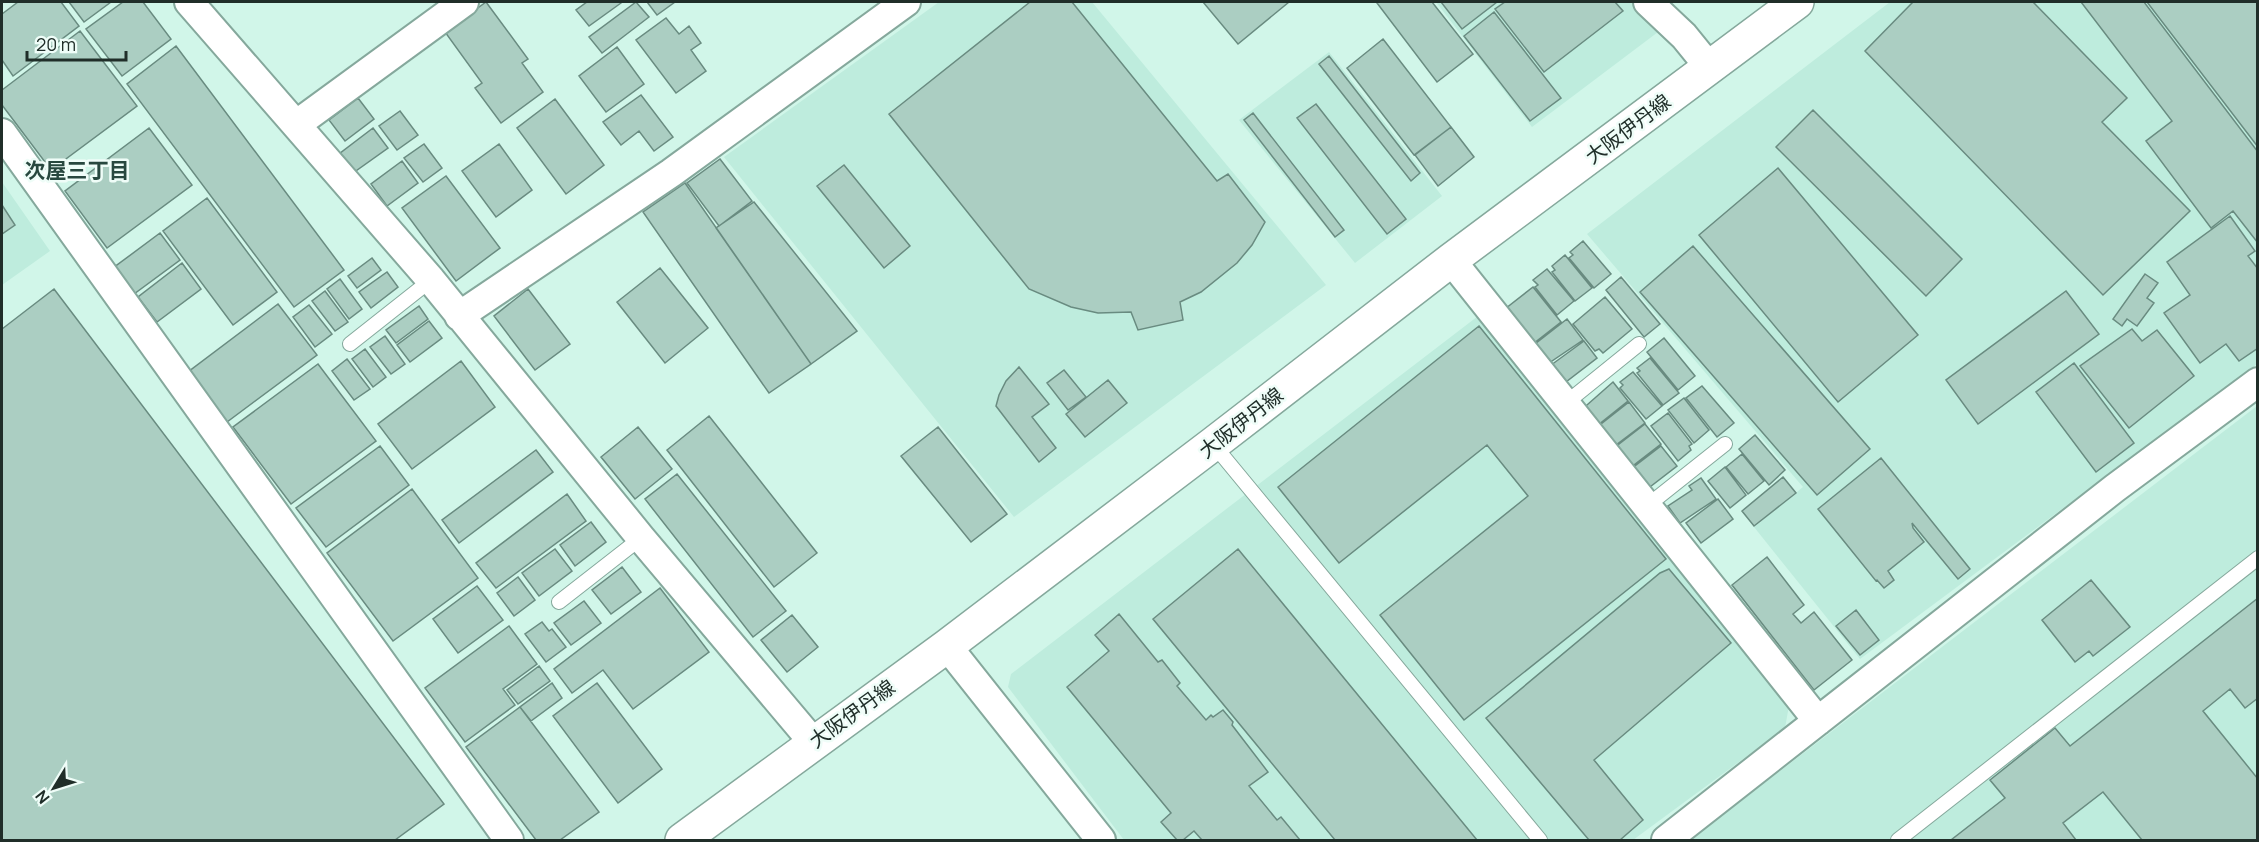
<svg xmlns="http://www.w3.org/2000/svg" width="2259" height="842" font-family="Manrope,'Noto Sans JP',sans-serif">
	<style>
		.built { fill: #beecdd }
		.building { fill: #abcec2; stroke: #698b80; stroke-width: 1.5 }
		.lines { fill: none; stroke-linecap: round; stroke-linejoin: round }
		.service-casing { stroke: #85a89c; stroke-width: 16 }
		.minor-casing { stroke: #85a89c; stroke-width: 32 }
		.primary-casing { stroke: #85a89c; stroke-width: 36 }
		.service { stroke: #fff; stroke-width: 14 }
		.minor { stroke: #fff; stroke-width: 28 }
		.primary { stroke: #fff; stroke-width: 33 }
		.labels { text-anchor: middle; stroke-width: 5; stroke-linejoin: round; paint-order: stroke }
		.street-label { font-size: 20px; fill: #202e29; stroke: #effdf8 }
		.neighbourhood-label { font-size: 21px; font-weight: bold; fill: #28483f; stroke: #effdf8 }
	</style>
	<rect width="100%" height="100%" fill="#d1f6e9"/>
	<!-- built -->
	<path class="built" d="M939,2H1092L1326,285L1014,517L724,157Z
		M1436,2H1635L1662,29L1532,127Z
		M1890,2H2257V364L1860,659L1754,527L1803,487L1587,234Z
		M1329,52L1442,196L1355,263L1239,120Z
		M2,182L50,251L2,285Z
		M1482,313L1790,700L1785,728L1633,840H1124L1008,687L1011,674Z
		M2257,406V840H1690L2198,451Z"/>
	<!-- building -->
	<path class="building" d="M18,2H61L79,26L13,76L2,60V14Z
		M69,2H111L84,22Z
		M123,2H143L171,39L122,76L86,29Z
		M486,2L528,59L522,63L543,92L501,123L475,88L482,83L445,32Z
		M587,2H620L621,3L589,26L576,10Z
		M636,2L649,17L602,53L589,37Z
		M647,2H675L657,15Z
		M1030,2H1072L1217,181L1228,174L1265,222L1252,245L1237,263L1201,292L1180,302L1183,320L1138,330L1131,312L1098,313L1071,307L1029,289L889,114Z
		M1203,2H1289L1238,44Z
		M1379,2H1432L1473,54L1437,82L1377,3Z
		M1441,2H1497L1462,29Z
		M1505,2H1615L1623,11L1544,72L1495,9Z
		M1913,2H2033L2127,98L2102,122L2190,211L2103,295L1865,51Z
		M2081,2H2144L2258,152V243L2233,211L2211,228L2146,141L2172,121Z
		M2147,2H2258V147Z
		M1494,12L1561,98L1530,121L1464,36Z
		M666,18L679,34L689,26L701,43L691,50L706,71L676,93L636,40Z
		M80,31L137,106L51,170L2,105V90Z
		M1383,39L1451,127L1414,155L1347,68Z
		M176,46L344,270L294,307L127,84Z
		M617,47L644,84L606,112L579,76Z
		M1329,56L1420,173L1411,181L1319,64Z
		M641,95L673,137L654,151L639,131L621,145L603,122Z
		M358,98L374,119L345,141L329,120Z
		M555,99L604,165L566,194L517,128Z
		M1316,104L1406,219L1387,234L1297,118Z
		M1813,110L1962,259L1926,296L1776,147Z
		M400,111L418,135L397,150L379,126Z
		M1253,113L1344,230L1335,237L1244,120Z
		M1451,127L1474,157L1438,186L1415,155Z
		M149,128L192,185L107,248L65,191Z
		M373,128L388,148L353,173L339,154Z
		M424,144L442,168L423,182L404,158Z
		M499,144L532,190L496,217L462,171Z
		M720,159L752,201L719,226L687,183Z
		M402,161L418,183L387,206L371,184Z
		M844,165L910,246L884,268L817,186Z
		M1778,168L1918,335L1838,402L1699,235Z
		M446,176L500,248L456,281L402,208Z
		M685,183L811,364L769,393L643,212Z
		M207,198L277,292L233,325L163,231Z
		M754,202L857,331L811,364L716,228Z
		M2,205L15,225L2,234Z
		M2230,216L2255,251L2248,256L2258,269V348L2239,361L2226,344L2200,363L2164,313L2190,295L2167,262Z
		M160,233L180,260L134,294L113,268Z
		M1583,241L1611,274L1594,288L1569,258L1573,255L1570,252Z
		M1693,246L1870,449L1817,495L1640,292Z
		M1565,255L1592,288L1575,301L1552,272L1555,270L1552,266Z
		M372,258L381,270L357,288L348,276Z
		M182,263L201,289L157,322L138,297Z
		M660,268L708,328L665,363L617,302Z
		M1547,269L1574,301L1557,315L1535,287L1538,285L1533,280Z
		M387,272L398,287L371,308L359,292Z
		M2145,274L2158,283L2147,298L2154,303L2137,326L2127,319L2122,326L2113,319Z
		M1621,277L1660,324L1644,337L1606,290Z
		M340,279L362,309L349,319L327,289Z
		M1533,287L1561,322L1529,347L1501,312Z
		M54,289L444,804L395,840H2V329Z
		M528,289L570,344L535,370L494,316Z
		M325,291L348,322L335,331L312,301Z
		M2066,291L2099,334L1978,424L1946,380Z
		M1605,297L1632,329L1603,353L1599,349L1595,351L1573,324Z
		M278,304L317,355L227,422L188,372Z
		M309,305L332,334L315,347L293,317Z
		M419,306L428,319L396,343L386,330Z
		M1567,319L1583,340L1549,363L1535,344Z
		M429,321L442,338L410,362L397,345Z
		M1479,326L1666,559L1464,720L1380,615L1528,496L1487,445L1339,563L1278,487Z
		M2132,329L2142,341L2157,330L2194,376L2129,428L2080,366Z
		M385,336L405,364L391,374L370,347Z
		M1664,338L1695,376L1678,390L1647,352Z
		M1584,341L1597,358L1562,385L1547,368Z
		M365,349L386,377L373,387L352,359Z
		M1650,358L1679,393L1663,405L1637,373L1640,371L1637,368Z
		M347,359L370,389L354,400L332,371Z
		M461,361L495,407L412,469L378,424Z
		M2074,363L2134,443L2096,472L2036,392Z
		M318,364L376,441L291,504L233,427Z
		M1019,367L1049,404L1032,417L1056,448L1039,462L996,406L999,395L1006,381Z
		M1064,370L1086,397L1068,410L1047,383Z
		M1633,372L1662,406L1646,419L1620,388L1623,385L1620,382Z
		M1108,380L1127,403L1085,437L1066,414Z
		M1613,382L1628,401L1593,429L1579,412Z
		M1702,386L1734,423L1717,437L1686,398Z
		M1684,398L1709,430L1694,443L1668,410Z
		M1629,402L1645,423L1612,448L1596,428Z
		M1668,413L1692,444L1689,446L1691,450L1678,461L1651,426Z
		M709,416L817,553L774,587L667,450Z
		M1645,424L1661,444L1630,468L1614,448Z
		M638,427L672,469L635,499L601,457Z
		M938,427L1007,514L971,542L901,456Z
		M1755,435L1785,470L1769,485L1739,449Z
		M380,446L409,485L326,547L296,508Z
		M1661,446L1677,466L1646,490L1631,469Z
		M536,450L553,472L459,543L442,520Z
		M1742,454L1764,481L1748,494L1726,467Z
		M1881,458L1970,569L1958,579L1912,523L1913,528L1924,542L1888,571L1894,580L1884,588L1877,580L1876,581L1818,509Z
		M1725,467L1746,495L1730,508L1708,481Z
		M677,474L786,611L753,637L645,499Z
		M1783,477L1796,493L1754,526L1742,511Z
		M1701,478L1716,499L1680,523L1668,506L1692,490L1689,486Z
		M412,489L478,578L393,641L327,553Z
		M567,494L586,521L496,588L476,563Z
		M1718,499L1733,519L1701,543L1686,523Z
		M591,522L606,542L575,566L560,545Z
		M555,549L572,571L539,596L522,573Z
		M1238,549L1477,840H1335L1153,619Z
		M1767,557L1804,605L1793,614L1801,623L1814,612L1852,660L1814,690L1732,585Z
		M622,567L641,592L611,614L592,590Z
		M1669,569L1731,643L1594,760L1643,820L1620,840H1589L1486,718L1660,573Z
		M518,577L535,600L514,616L497,593Z
		M2091,580L2130,627L2093,656L2089,651L2075,662L2042,620Z
		M477,586L503,620L458,653L433,619Z
		M660,588L709,652L633,709L603,670L572,693L554,669Z
		M2258,598V698L2245,708L2230,689L2203,711L2258,779V840H2142L2103,792L2063,823L2076,840H1951L2005,798L1990,780L2055,728L2070,746Z
		M584,601L601,623L571,645L554,623Z
		M1856,610L1879,640L1860,655L1836,626Z
		M1119,614L1158,662L1162,660L1180,683L1177,686L1206,720L1211,715L1213,717L1223,710L1233,722L1232,725L1268,772L1249,786L1277,820L1281,817L1300,840H1202L1194,831L1183,840H1177L1161,822L1171,813L1067,687L1109,651L1095,635Z
		M792,615L818,647L787,672L761,640Z
		M542,622L549,631L552,629L566,647L546,662L525,634Z
		M509,626L537,664L503,689L515,705L465,742L425,688Z
		M539,666L550,681L518,704L507,690Z
		M552,683L562,698L531,721L520,707Z
		M597,683L662,769L618,803L553,716Z
		M520,707L599,812L560,840H536L466,747Z"/>
	<g class="lines">
		<!-- service casing -->
		<g class="service-casing">
			<path id="service" d="M350,344L431,280
				M1566,403L1639,344
				M1213,444L1540,840
				M1647,506L1725,444
				M559,602L641,538
				M1898,840L2258,558"/>
		</g>
		<!-- minor casing -->
		<g class="minor-casing">
			<path id="minor" d="M189,2L431,280L641,538L813,742
				M1648,2L1684,36L1710,68
				M297,124L464,2
				M2,133L509,840
				M1451,260L1818,721
				M459,316L671,173L906,2
				M947,646L1101,840
				M1666,840L2115,488L2258,382"/>
		</g>
		<!-- primary casing -->
		<g class="primary-casing">
			<path id="primary" d="M682,840L947,646L1213,444L1451,260L1797,2"/>
		</g>
		<!-- service -->
		<use href="#service" class="service"/>
		<!-- minor -->
		<use href="#minor" class="minor"/>
		<!-- primary -->
		<use href="#primary" class="primary"/>
	</g>
	<g class="labels">
		<!-- street labels -->
		<g class="street-label">
			<text transform="translate(1628 129) rotate(-37)" y="7">大阪伊丹線</text>
			<text transform="translate(1241 423) rotate(-38)" y="7">大阪伊丹線</text>
			<text transform="translate(852 714) rotate(-36)" y="7">大阪伊丹線</text>
		</g>
		<!-- neighbourhood labels -->
		<g class="neighbourhood-label">
			<text x="77" y="178">次屋三丁目</text>
		</g>
	</g>
	<!-- border -->
	<rect width="2259" height="842" fill="none" stroke="#202e29" stroke-width="6"/>
	<!-- north arrow -->
	<g transform="translate(54 788) rotate(232)" stroke="#effdf8" stroke-width="4.5" paint-order="stroke">
	<path d="M0-4.5L10 22L0 15L-10 22Z" fill="#202e29"/>
	<text y="-9" font-size="16" font-weight="bold" text-anchor="middle" fill="#202e29">N</text>
	</g>
	<!-- scale -->
	<path d="M27 51v9h99v-9" fill="none" stroke="#202e29" stroke-width="3"/>
	<text x="36" y="51" font-size="18" fill="#202e29" stroke="#effdf8" stroke-width="4.5" paint-order="stroke">20 m</text>
</svg>
